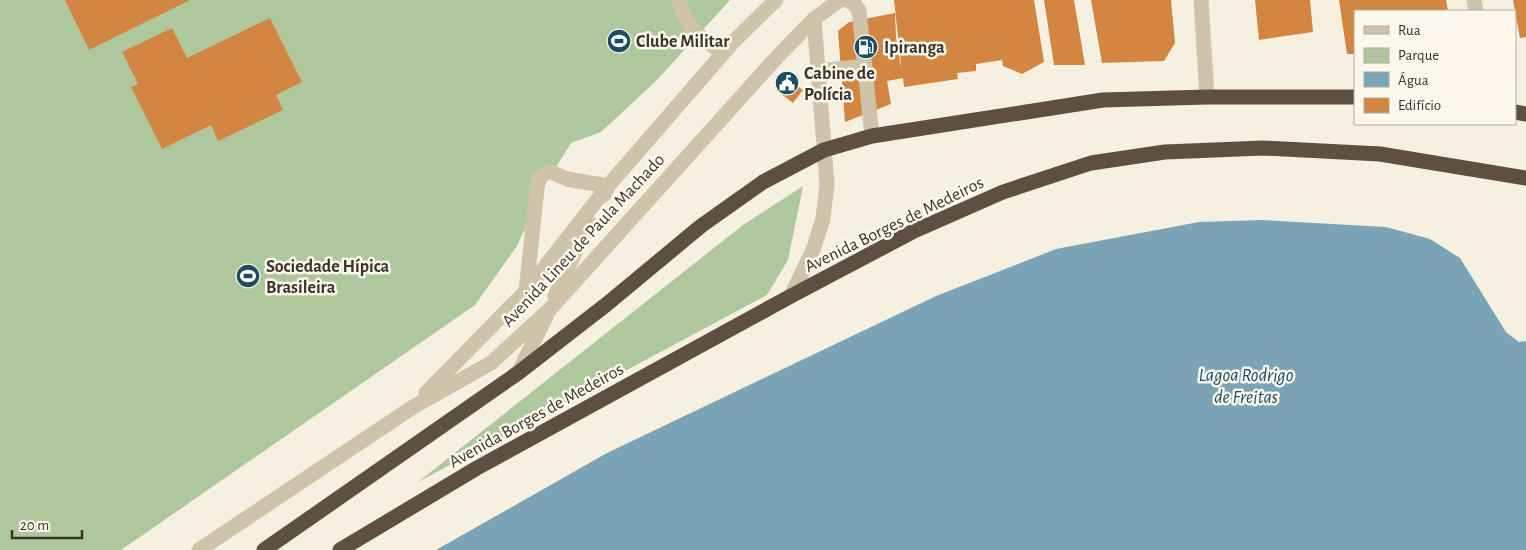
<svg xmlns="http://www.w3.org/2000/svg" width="1526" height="550" font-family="'Alegreya Sans',sans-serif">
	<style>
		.green { fill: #afc79d }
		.water { fill: #7ba5b6 }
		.building { fill: #d28641 }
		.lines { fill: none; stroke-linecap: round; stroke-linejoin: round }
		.minor { stroke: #cfc4a9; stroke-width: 15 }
		.highway { stroke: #5e5040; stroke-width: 15 }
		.labels { text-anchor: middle; stroke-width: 5; stroke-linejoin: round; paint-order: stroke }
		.poi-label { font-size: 18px; font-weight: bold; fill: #3c342a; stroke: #fcf8ed; text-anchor: start }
		.street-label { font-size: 18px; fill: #3c342a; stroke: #fcf8ed }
		.water-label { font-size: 19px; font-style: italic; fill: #1a4c62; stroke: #fcf8ed }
	</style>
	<rect width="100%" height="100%" fill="#f5f0df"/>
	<!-- green -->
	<path class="green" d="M0,0H730L656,81L601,132L571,143L546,183L517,246L475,305L121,550H0Z
		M803,186L788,260L767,295L418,482L743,225Z"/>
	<!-- water -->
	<path class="water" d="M1262,220L1386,227L1430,239L1460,258L1506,332L1519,342L1526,341V550H436L607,453L936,296L1056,249L1199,222Z"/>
	<!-- building -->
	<path class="building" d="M65,0H190L89,50Z
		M894,0H1034L1044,62L1022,74L1003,66L1002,60L976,64V71L957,73L958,79L904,87L903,78L887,81L891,104L845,122L838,31L849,22L895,13L896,37L902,72Z
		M1044,0H1074L1085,65H1054Z
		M1091,0H1171L1175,43L1164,61L1102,63Z
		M1255,0H1310L1313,32L1259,40Z
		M1339,0H1446L1448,11H1355V54H1347Z
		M1513,0H1526V37L1520,38Z
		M270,18L302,82L276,95L283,110L218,141L211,125L162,149L131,87L138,84L122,52L172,28L187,58Z
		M785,77L803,90L793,103L776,90Z"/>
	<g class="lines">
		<!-- minor -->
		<path class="minor" d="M679,0C685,29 701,36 722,53
			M847,0L855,5L859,11L872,136
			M1201,0L1207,97
			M1474,0L1476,11
			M819,71L865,66
			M604,195L608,186L732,43L776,0
			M555,296L589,222
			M791,296L813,250L823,219L827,184L814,19
			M518,373L546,317
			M426,393L526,291L608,186L567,179L549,171L538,179L526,291
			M199,550L413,407L491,363L550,309L778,56L814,19L840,0"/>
		<!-- highway -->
		<path class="highway" d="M1515,112L1526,114
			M264,550L518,373L607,304L701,226L763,182L824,150L872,136L1103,100L1207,97H1355
			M340,550L477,468L791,296L912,232L1003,192L1091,163L1165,152L1263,148L1380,154L1526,178"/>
	</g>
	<!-- icons -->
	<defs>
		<g id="stadium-disc" transform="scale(1.25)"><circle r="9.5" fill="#1a4c62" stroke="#fcf8ed"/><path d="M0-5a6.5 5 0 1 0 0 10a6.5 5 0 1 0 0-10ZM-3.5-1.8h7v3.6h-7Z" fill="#fff"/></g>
		<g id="fuel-disc" transform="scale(1.25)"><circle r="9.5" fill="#1a4c62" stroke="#fcf8ed"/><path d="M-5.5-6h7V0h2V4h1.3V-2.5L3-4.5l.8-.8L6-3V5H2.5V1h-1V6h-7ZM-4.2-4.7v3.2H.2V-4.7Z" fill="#fff"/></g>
		<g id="civic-disc" transform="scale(1.25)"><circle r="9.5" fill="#1a4c62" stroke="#fcf8ed"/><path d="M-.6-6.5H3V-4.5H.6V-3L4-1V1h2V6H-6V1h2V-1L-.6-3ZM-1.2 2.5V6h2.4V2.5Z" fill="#fff"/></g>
	</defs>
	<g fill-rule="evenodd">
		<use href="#stadium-disc" x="619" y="41"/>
		<use href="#fuel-disc" x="866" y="47"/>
		<use href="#civic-disc" x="787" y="83"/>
		<use href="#stadium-disc" x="248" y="276"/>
	</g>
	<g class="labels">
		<!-- poi labels -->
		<g class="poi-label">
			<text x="636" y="47">Clube Militar</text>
			<text x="884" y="53">Ipiranga</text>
			<text x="804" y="79">Cabine de<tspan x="804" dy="21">Polícia</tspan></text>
			<text x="266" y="272">Sociedade Hípica<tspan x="266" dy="21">Brasileira</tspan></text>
		</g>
		<!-- street labels -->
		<g class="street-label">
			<text transform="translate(894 224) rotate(-26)" y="6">Avenida Borges de Medeiros</text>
			<text transform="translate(583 240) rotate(-47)" y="6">Avenida Lineu de Paula Machado</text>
			<text transform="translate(536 415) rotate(-29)" y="6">Avenida Borges de Medeiros</text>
		</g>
		<!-- water labels -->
		<g class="water-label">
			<text x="1246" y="381">Lagoa Rodrigo<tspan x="1246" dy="22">de Freitas</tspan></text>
		</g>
	</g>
	<!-- legend -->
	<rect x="1354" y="10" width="162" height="115" fill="#fcf8ed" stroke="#afaa9f"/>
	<rect x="1364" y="26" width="25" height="8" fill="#cfc4a9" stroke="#afaa9f"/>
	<text x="1398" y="35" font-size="15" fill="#3c342a">Rua</text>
	<rect x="1364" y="48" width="25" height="15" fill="#afc79d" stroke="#afaa9f"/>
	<text x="1398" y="60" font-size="15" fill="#3c342a">Parque</text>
	<rect x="1364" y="72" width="25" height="15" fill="#7ba5b6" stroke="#afaa9f"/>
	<text x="1398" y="85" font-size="15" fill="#3c342a">Água</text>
	<rect x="1364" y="98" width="25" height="15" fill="#d28641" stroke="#afaa9f"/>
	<text x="1398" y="110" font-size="15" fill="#3c342a">Edifício</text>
	<!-- scale -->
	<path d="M12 530v8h70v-8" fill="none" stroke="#3c342a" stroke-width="2.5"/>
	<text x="20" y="530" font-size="15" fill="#3c342a" stroke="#fcf8ed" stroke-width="4" paint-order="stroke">20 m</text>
</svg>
